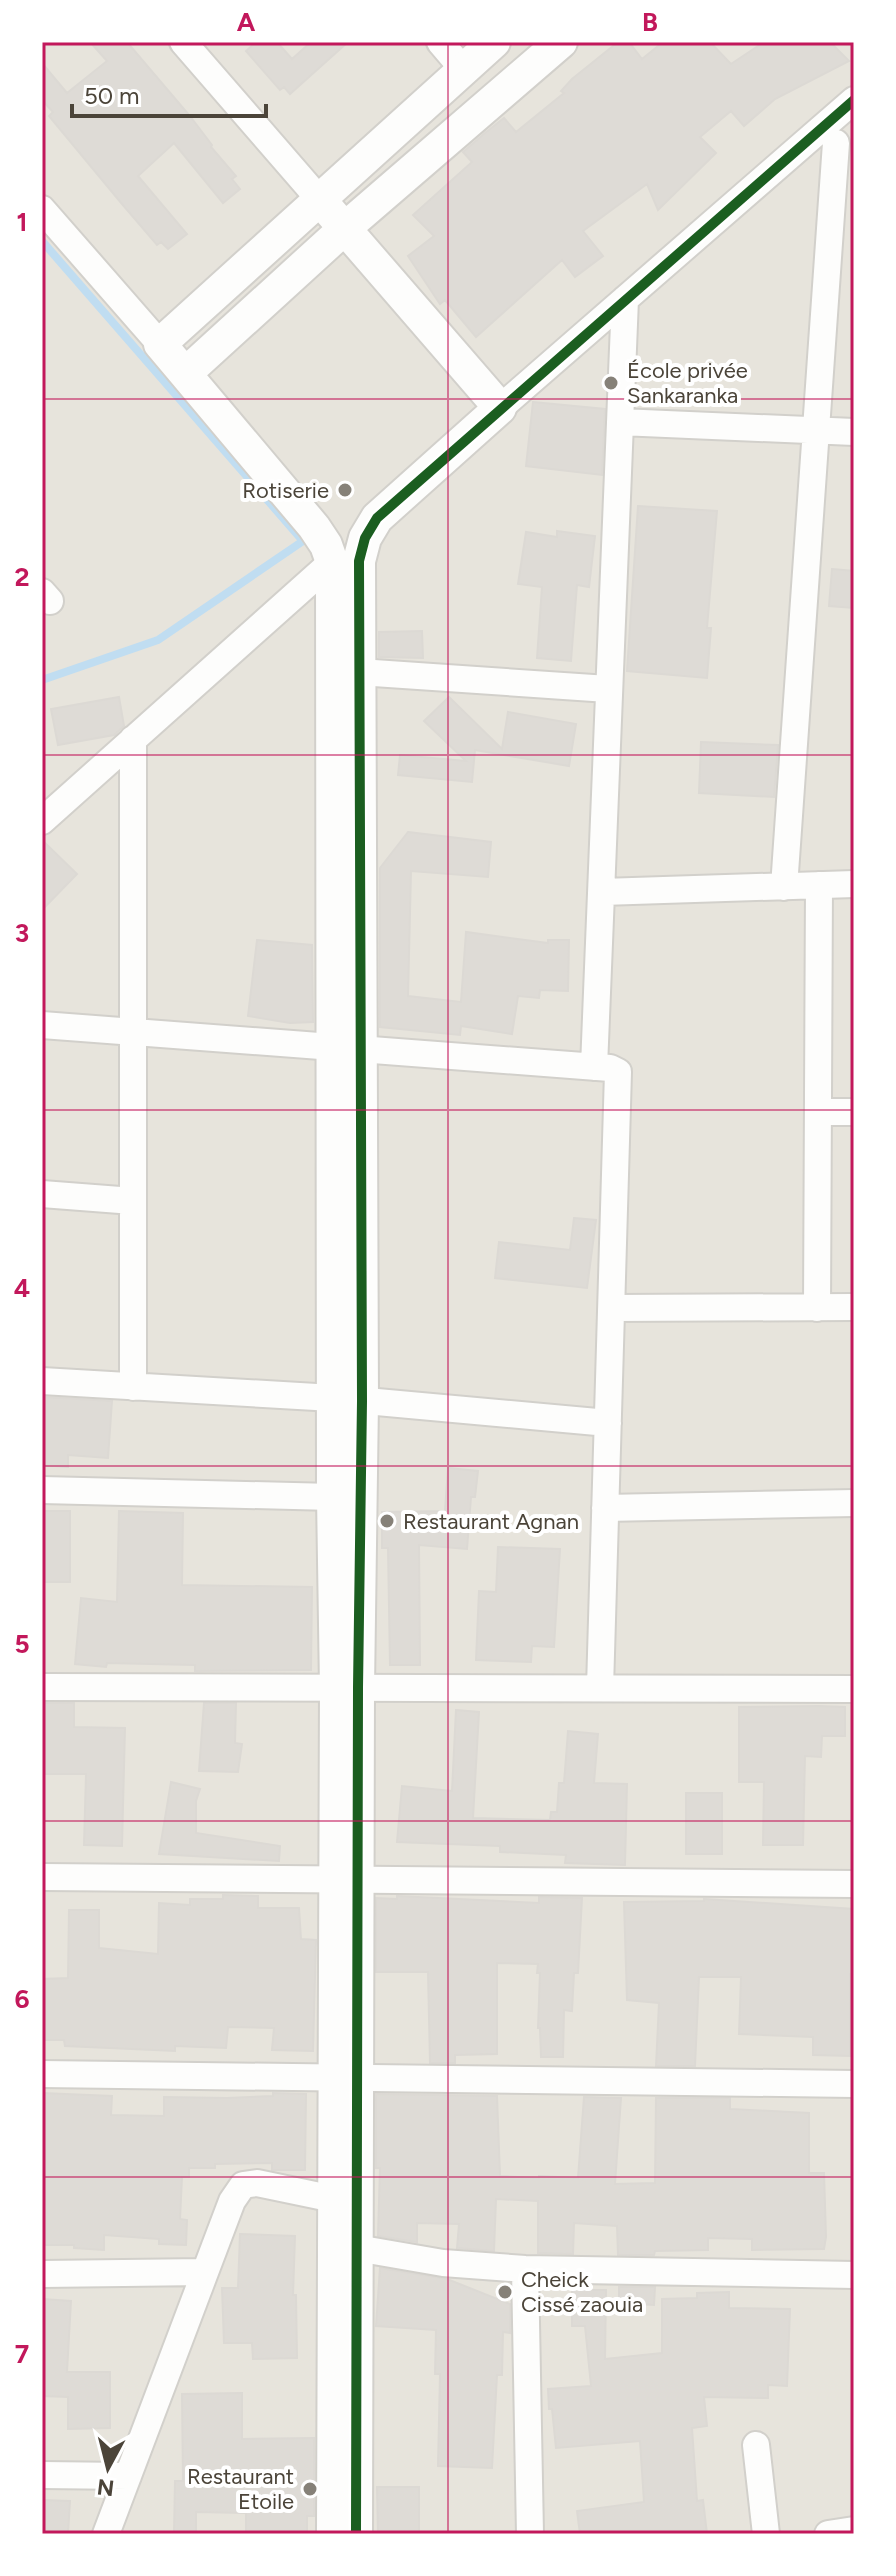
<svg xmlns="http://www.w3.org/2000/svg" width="896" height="2576" font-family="Figtree,sans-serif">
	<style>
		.residential { fill: #e7e4dc }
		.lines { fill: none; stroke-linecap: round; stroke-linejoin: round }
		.stream { stroke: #c0ddf1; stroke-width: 8 }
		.building { fill: #dedbd6; stroke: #dcd9d4; stroke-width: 2 }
		.minor-casing { stroke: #d2d0cb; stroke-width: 30 }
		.tertiary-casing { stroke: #d2d0cb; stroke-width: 36 }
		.minor { stroke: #fdfdfc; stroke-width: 26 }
		.tertiary { stroke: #fdfdfc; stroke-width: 32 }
		.cycleway-casing { stroke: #fff; stroke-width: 15 }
		.cycleway { stroke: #1b5e20; stroke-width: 10 }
		.grid { fill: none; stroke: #c2185b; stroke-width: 2; stroke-opacity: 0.55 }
		.poi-dot { fill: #868178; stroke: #fff; stroke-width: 3 }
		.labels { text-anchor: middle; stroke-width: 8; stroke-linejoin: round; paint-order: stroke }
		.poi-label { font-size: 22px; fill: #4b4439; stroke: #fff; text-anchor: start }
		.neatline { fill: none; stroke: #c2185b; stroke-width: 3 }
		.grid-label { font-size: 26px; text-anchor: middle; font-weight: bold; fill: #c2185b }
	</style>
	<rect width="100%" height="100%" fill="#f4f2ee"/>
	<!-- residential -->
	<path class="residential" d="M42,42H854V2534H42Z"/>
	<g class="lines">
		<!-- stream -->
		<path class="stream" d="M42,241L303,541L158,640L42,680"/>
	</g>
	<!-- building -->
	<path class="building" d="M90,42H127L189,115L212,145L211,147L236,176L232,179L240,189L223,203L174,143L138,176L187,234L168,249L161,242L157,245L122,204L49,116L53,112L42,100V63L67,93L107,61Z
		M256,42H277L292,59L311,42H348L290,94L284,87L280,90L246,51Z
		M618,42H629L642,59L663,42H710L731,64L764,42H830L849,61L775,99L744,126L731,111L700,137L716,153L658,210L647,184L583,231L603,256L575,277L562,260L476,337L445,300L440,304L408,256L434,236L413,215L472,162L463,152L485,133L504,118L516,132L564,93L561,91L572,79Z
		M533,402L605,409L602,475L526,466Z
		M638,506L717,511L707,628H711L707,678L627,671Z
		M557,531L595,536L589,587L577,585L571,661L537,658L542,587L518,584L526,532L557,537Z
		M832,569L854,571V608L829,606Z
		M422,631L423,658L379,657V632Z
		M119,697L124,726L114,735L58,745L51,709Z
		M449,697L502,749L508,712L576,724L569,766L475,750L472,782L398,775L400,755L466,761L424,721Z
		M701,742L778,745L774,797L699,793Z
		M408,832L491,842L488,877L411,871L408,996L461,1002L466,932L548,943V940H569L568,991L540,990L539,998L518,996L512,1034L461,1026L460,1035L380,1027V868Z
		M42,840L77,874L42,910Z
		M257,940L312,945L313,1022L290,1023L248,1016Z
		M574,1218L596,1220L587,1288L495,1278L499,1242L570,1250Z
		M42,1397L112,1401L108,1458L68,1455V1467L42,1465Z
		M448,1468L478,1471L475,1497H471L467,1549L419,1545L420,1665H390L388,1548H382V1512L445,1511Z
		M43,1511H70V1582H42Z
		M119,1511L183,1513L182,1585L312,1587L311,1670L195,1671V1665L107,1663L106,1667L75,1664L81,1598L117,1602Z
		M498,1547L560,1549L554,1647L532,1646L531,1662L476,1660L479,1591L496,1592Z
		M42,1703H74V1727L125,1728L122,1846L84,1845L86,1774H42Z
		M204,1703H236L235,1743L242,1744L238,1772L199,1771Z
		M819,1706L845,1707V1736H822L821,1757L805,1756L803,1845H763L764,1782H739V1707Z
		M456,1710L479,1712L473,1818L550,1820L551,1812H557L559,1783H564L568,1731L598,1734L594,1783L627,1784L625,1865L565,1863L566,1855L500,1852V1846L397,1842L402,1786L452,1791Z
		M171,1782L200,1789L196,1801V1833L280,1846L279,1861L159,1854Z
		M686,1793H722V1854H686Z
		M223,1895L258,1896V1908H299L301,1939L316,1940L313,2051L272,2050L274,2028L228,2027L226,2048L175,2046V2051L65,2046L64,2040H42V1979L68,1978L69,1910H99V1948L158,1954L159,1903L190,1905V1899H223Z
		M397,1896L539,1903V1897L582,1898L578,1973H574L572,2011L564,2010L563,2057H541L540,2028H538L540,1973H537L538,1964L497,1963V2054L455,2055V2063H430L428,1972H376V1898L397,1899Z
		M704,1899L854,1909V1974H850V2056L813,2055V2037L739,2034L741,1977H699L695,2066H656L659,2003L627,2000L624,1902L704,1901Z
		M42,2093L112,2096L111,2115L164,2116V2097L227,2098L273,2096V2093L306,2094L305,2170H272V2163L215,2164V2168H189V2177H182L180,2219L187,2220L186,2245L159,2244V2239L104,2235V2250L74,2248V2245H42Z
		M376,2094L497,2096L500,2176L539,2178V2176L578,2178L584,2097L621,2098L615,2184L655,2183L656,2098H730V2109L809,2113V2173H824L826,2237L824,2249L752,2250V2239L708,2238V2250L655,2251L654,2255H618L617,2226L574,2223L573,2254L538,2253V2201L496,2199L494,2251L457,2248L459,2224L417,2223V2242L378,2236L380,2168H376Z
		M240,2234L295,2236L293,2295H296L297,2358L253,2359L252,2343H224L222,2288H238Z
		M380,2268L447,2279L510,2304V2333L503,2332L502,2375H497L492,2468L438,2466L440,2374H435L436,2330L376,2326Z
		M619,2287H655L654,2305L619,2303Z
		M572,2290H606L605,2359L662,2353V2299L697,2298V2293L729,2292V2308L790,2309L787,2386L768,2385V2398L704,2397L707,2426L692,2428L697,2501L703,2500L707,2534H580L577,2511L644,2502L640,2441L556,2448L552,2409H549L548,2389L591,2386L585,2326H572Z
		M42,2299L71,2301L67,2372H110V2428L68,2429V2397L42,2396Z
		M242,2393V2439L314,2438V2516H307V2534H246V2513L196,2512V2534H174L175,2481H183L182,2394Z
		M377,2487H419V2534H378Z
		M42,2500L70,2501L68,2534H42Z"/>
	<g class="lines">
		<!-- minor casing -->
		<g class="minor-casing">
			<path id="minor" d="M183,42L320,200
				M440,42L463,69
				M42,209L160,344
				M500,408L854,100
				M620,422L854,432
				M42,592L50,601
				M359,672L608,689
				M133,739V1387
				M42,821L332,562
				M784,887L836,143
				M602,892L854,884
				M42,1025L610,1068L618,1072L600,1688
				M594,1067L625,299
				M818,1112H854
				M42,1194L133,1201
				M612,1308L854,1307
				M817,1308L819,885
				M42,1381L333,1398L608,1423
				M42,1490L333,1497
				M605,1508L854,1503
				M42,1687L854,1689
				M42,1877L854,1884
				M42,2074L854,2084
				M339,2245L443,2263L525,2269L854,2275
				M525,2269L530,2534
				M42,2274L204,2272
				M756,2445L766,2534
				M42,2475L128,2476
				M106,2534L232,2201L243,2185L257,2183L334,2199
				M828,2534L854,2530"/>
		</g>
		<!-- tertiary casing -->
		<g class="tertiary-casing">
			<path id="tertiary" d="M320,200L500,408L377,518L365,538L359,561L362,1401L358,1688L356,2534
				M186,373L344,229L561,42
				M333,2534L336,1688L333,1497L332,562L326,545L314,527L160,344L494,42"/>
		</g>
		<!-- minor -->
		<use href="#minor" class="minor"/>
		<!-- tertiary -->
		<use href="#tertiary" class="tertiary"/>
		<!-- cycleway casing -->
		<g class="cycleway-casing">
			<path id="cycleway" d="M356,2534L358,1688L362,1401L359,561L365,538L377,518L854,100"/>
		</g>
		<!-- cycleway -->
		<use href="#cycleway" class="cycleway"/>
	</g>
	<!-- grid -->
	<path class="grid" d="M448,42V2534M42,399H854M42,755H854M42,1110H854M42,1466H854M42,1821H854M42,2177H854"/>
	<!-- markers -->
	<g class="poi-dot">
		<circle cx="611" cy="383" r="8"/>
		<circle cx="345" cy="490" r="8"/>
		<circle cx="387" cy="1521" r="8"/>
		<circle cx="505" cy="2292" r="8"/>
		<circle cx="310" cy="2489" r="8"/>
	</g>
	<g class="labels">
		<!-- poi labels -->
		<g class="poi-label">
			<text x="627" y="378">École privée<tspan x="627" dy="25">Sankaranka</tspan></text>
			<text x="329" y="498" text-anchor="end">Rotiserie</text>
			<text x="403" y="1529">Restaurant Agnan</text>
			<text x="521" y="2287">Cheick<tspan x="521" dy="25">Cissé zaouia</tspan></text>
			<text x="294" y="2484" text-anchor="end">Restaurant<tspan x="294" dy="25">Etoile</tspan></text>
		</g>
	</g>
	<!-- border -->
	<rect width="896" height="2576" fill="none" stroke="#ffffff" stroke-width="88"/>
	<!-- north arrow -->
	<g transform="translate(108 2468) rotate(187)" stroke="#ffffff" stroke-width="6" paint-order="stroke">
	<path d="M0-6L14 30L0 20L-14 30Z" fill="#4b4439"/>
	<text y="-12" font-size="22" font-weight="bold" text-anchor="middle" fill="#4b4439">N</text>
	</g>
	<!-- scale -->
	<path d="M72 104v12h194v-12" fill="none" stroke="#4b4439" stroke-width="4"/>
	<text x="84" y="104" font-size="24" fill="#4b4439" stroke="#ffffff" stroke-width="6" paint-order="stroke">50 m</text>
	<rect x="44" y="44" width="808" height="2488" class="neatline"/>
	<g class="grid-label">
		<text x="246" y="31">A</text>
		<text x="650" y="31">B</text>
		<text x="22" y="231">1</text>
		<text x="22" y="586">2</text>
		<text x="22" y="942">3</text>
		<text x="22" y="1297">4</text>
		<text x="22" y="1653">5</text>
		<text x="22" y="2008">6</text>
		<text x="22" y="2363">7</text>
	</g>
</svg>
